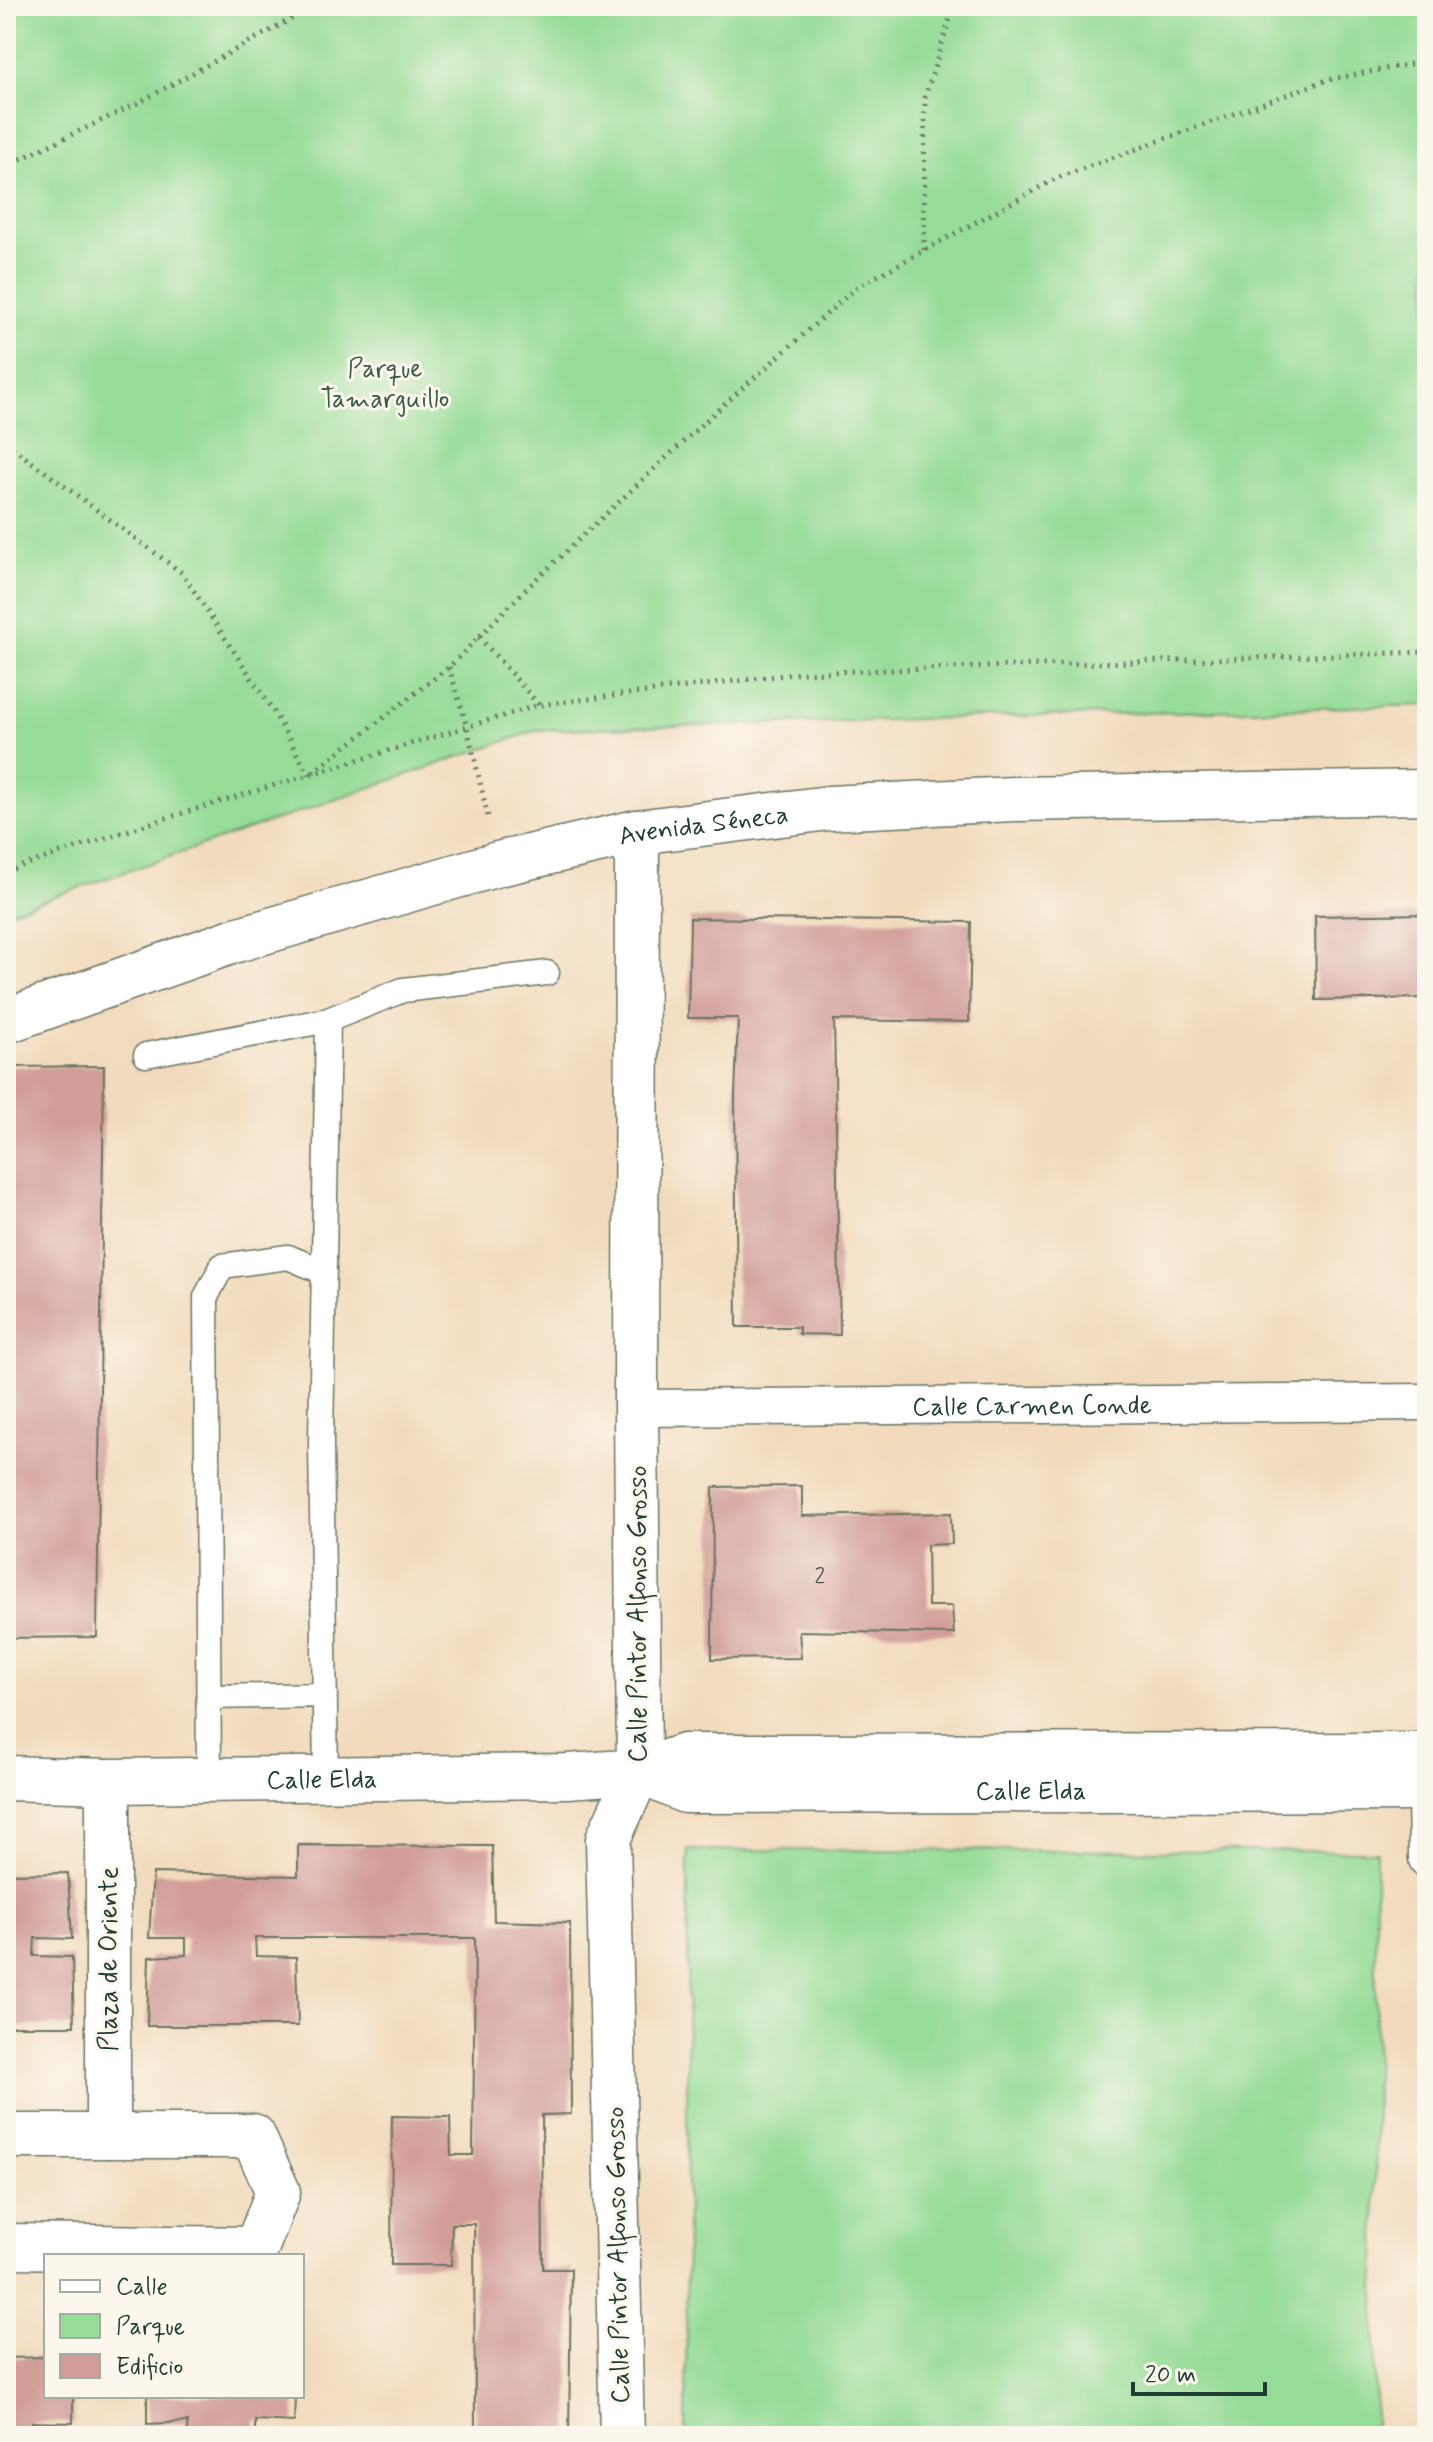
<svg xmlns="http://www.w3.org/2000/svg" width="1433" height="2442" font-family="Mynerve,sans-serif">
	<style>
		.green { fill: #95dc96; stroke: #5a8c65; stroke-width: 2 }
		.building { fill: #d29d98 }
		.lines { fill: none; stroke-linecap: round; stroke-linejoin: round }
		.service-casing { stroke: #697464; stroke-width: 27 }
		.pedestrian-casing { stroke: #697464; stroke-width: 39 }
		.minor-casing { stroke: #697464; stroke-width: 47 }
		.tertiary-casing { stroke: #697464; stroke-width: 47 }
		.path { stroke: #697464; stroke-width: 5; stroke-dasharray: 2 6; stroke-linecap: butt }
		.service { stroke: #fff; stroke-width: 24 }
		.pedestrian { stroke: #fff; stroke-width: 36 }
		.minor { stroke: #fff; stroke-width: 44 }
		.tertiary { stroke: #fff; stroke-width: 44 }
		.labels { text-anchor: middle; stroke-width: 6; stroke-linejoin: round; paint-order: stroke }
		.number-label { font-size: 22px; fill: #4c554d }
		.park-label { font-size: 26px; fill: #375d48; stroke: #fbf7ec }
		.street-label { font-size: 26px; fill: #1f3d34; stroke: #fbf7ec }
	</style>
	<rect width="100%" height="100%" fill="#fbf7ec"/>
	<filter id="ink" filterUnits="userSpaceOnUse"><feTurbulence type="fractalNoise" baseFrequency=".0125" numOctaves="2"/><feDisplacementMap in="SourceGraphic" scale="16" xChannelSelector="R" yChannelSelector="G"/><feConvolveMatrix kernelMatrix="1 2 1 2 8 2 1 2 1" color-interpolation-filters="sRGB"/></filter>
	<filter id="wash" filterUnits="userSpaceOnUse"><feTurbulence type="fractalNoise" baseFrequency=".006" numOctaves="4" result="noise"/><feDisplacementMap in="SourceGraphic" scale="32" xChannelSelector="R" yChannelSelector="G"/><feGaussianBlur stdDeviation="1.8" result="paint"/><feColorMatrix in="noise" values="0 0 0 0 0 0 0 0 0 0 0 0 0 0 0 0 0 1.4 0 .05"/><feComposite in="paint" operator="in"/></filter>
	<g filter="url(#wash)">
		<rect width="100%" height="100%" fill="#f2dbbd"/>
		<!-- green -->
		<path class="green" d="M6,6H1427V705L537,730L6,913Z
			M688,1850L1376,1851L1375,2436H686Z"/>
		<g id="blocks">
			<!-- building -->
			<path class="building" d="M1427,914V998L1316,1000L1315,916Z
				M690,918L971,922L969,1022L834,1020L840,1335L799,1334V1327H737L735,1096L738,1018H688Z
				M104,1066L97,1637L6,1638V1067Z
				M802,1486V1516L951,1513L952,1544L927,1545L928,1606H952L954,1634L799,1631L801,1658L712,1659L713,1487Z
				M298,1845L492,1846L494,1921L570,1923L571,2114L542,2115L543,2269H571L569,2436H475L474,2224H452L451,2265H391L392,2116L450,2117L451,2155H473L475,1938H255L256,1956L296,1957L298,2026H147L149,1957L186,1955V1938H149L153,1873L298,1876Z
				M68,1873L72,1939L35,1938L34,1956L72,1957L74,2026H6V1874Z
				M46,2357V2396H73V2423L32,2422L33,2436H6V2358Z
				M147,2396H295L294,2422L255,2420V2436H186L188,2422L147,2424Z"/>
		</g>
	</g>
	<g filter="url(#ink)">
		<use href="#blocks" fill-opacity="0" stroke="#697464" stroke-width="2"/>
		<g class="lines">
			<!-- service casing -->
			<g class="service-casing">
				<path id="service" d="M146,1055L328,1020
					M209,1697L325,1695
					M326,1778L321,1442L328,1020L403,990L547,973
					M209,1780L206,1297L222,1266L288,1257L324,1272"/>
			</g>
			<!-- pedestrian casing -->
			<g class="pedestrian-casing">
				<g id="pedestrian">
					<path id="s1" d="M636,1408L1427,1402"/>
					<path d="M1426,1789L1427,1859"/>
				</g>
			</g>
			<!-- minor casing -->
			<g class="minor-casing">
				<g id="minor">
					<path id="s2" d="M639,1771L685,1791L1427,1789"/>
					<path id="s3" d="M6,1778L108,1781L567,1776L639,1771L684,1756L1427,1755"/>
					<path d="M108,1781V2136"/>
					<path d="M6,2136H253L278,2192L256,2249L6,2246"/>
					<path d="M622,2436L608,1839L639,1771L636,1408L637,832"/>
				</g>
			</g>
			<!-- tertiary casing -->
			<g class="tertiary-casing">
				<g id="tertiary">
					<path id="s4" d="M6,1021L236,940L498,864L637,832L829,808L1014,799L1427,792"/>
				</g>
			</g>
			<!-- path -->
			<path class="path" d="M6,166L138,103L315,6
				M924,250L925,97L954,6
				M6,443L182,573L272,709L309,775
				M479,637L539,705
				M449,667L467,727L489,821
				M313,772L449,667L526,589L701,425L857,287L1057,178L1327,80L1427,61
				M6,871L160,820L539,705L801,673L1427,652"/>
			<!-- service -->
			<use href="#service" class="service"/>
			<!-- pedestrian -->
			<use href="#pedestrian" class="pedestrian"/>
			<!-- minor -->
			<use href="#minor" class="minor"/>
			<!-- tertiary -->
			<use href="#tertiary" class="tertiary"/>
		</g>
	</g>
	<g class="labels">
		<!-- number labels -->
		<g class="number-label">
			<text x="820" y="1583">2</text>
		</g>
		<!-- park labels -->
		<g class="park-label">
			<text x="385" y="377">Parque<tspan x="385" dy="30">Tamarguillo</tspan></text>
		</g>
		<!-- street labels -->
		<g class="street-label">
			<text dy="9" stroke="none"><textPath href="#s4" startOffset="726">Avenida Séneca</textPath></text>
			<text dy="9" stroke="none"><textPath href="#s1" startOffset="396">Calle Carmen Conde</textPath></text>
			<text transform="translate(637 1614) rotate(-90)" y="9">Calle Pintor Alfonso Grosso</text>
			<text dy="9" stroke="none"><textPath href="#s3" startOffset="316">Calle Elda</textPath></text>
			<text dy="9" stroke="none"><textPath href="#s2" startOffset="396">Calle Elda</textPath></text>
			<text transform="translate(108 1959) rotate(-90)" y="9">Plaza de Oriente</text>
			<text transform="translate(617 2255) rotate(-91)" y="9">Calle Pintor Alfonso Grosso</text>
		</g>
	</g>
	<!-- margin -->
	<rect width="1433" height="2442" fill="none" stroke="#fbf7ec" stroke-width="32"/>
	<!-- legend -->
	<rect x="44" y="2254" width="260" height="144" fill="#fbf7ec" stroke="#a3ada2" stroke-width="2"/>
	<rect x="60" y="2280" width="40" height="12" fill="#ffffff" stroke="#a3ada2" stroke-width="2"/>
	<text x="116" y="2294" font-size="24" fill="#1f3d34">Calle</text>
	<rect x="60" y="2314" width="40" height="24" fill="#95dc96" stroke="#a3ada2" stroke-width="2"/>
	<text x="116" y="2334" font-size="24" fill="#1f3d34">Parque</text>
	<rect x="60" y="2354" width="40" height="24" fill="#d29d98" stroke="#a3ada2" stroke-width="2"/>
	<text x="116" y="2374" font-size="24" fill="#1f3d34">Edificio</text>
	<!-- scale -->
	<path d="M1133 2382v12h132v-12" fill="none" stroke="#1f3d34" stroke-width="4"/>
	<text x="1145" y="2382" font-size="24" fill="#1f3d34" stroke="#fbf7ec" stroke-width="6" paint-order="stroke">20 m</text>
</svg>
